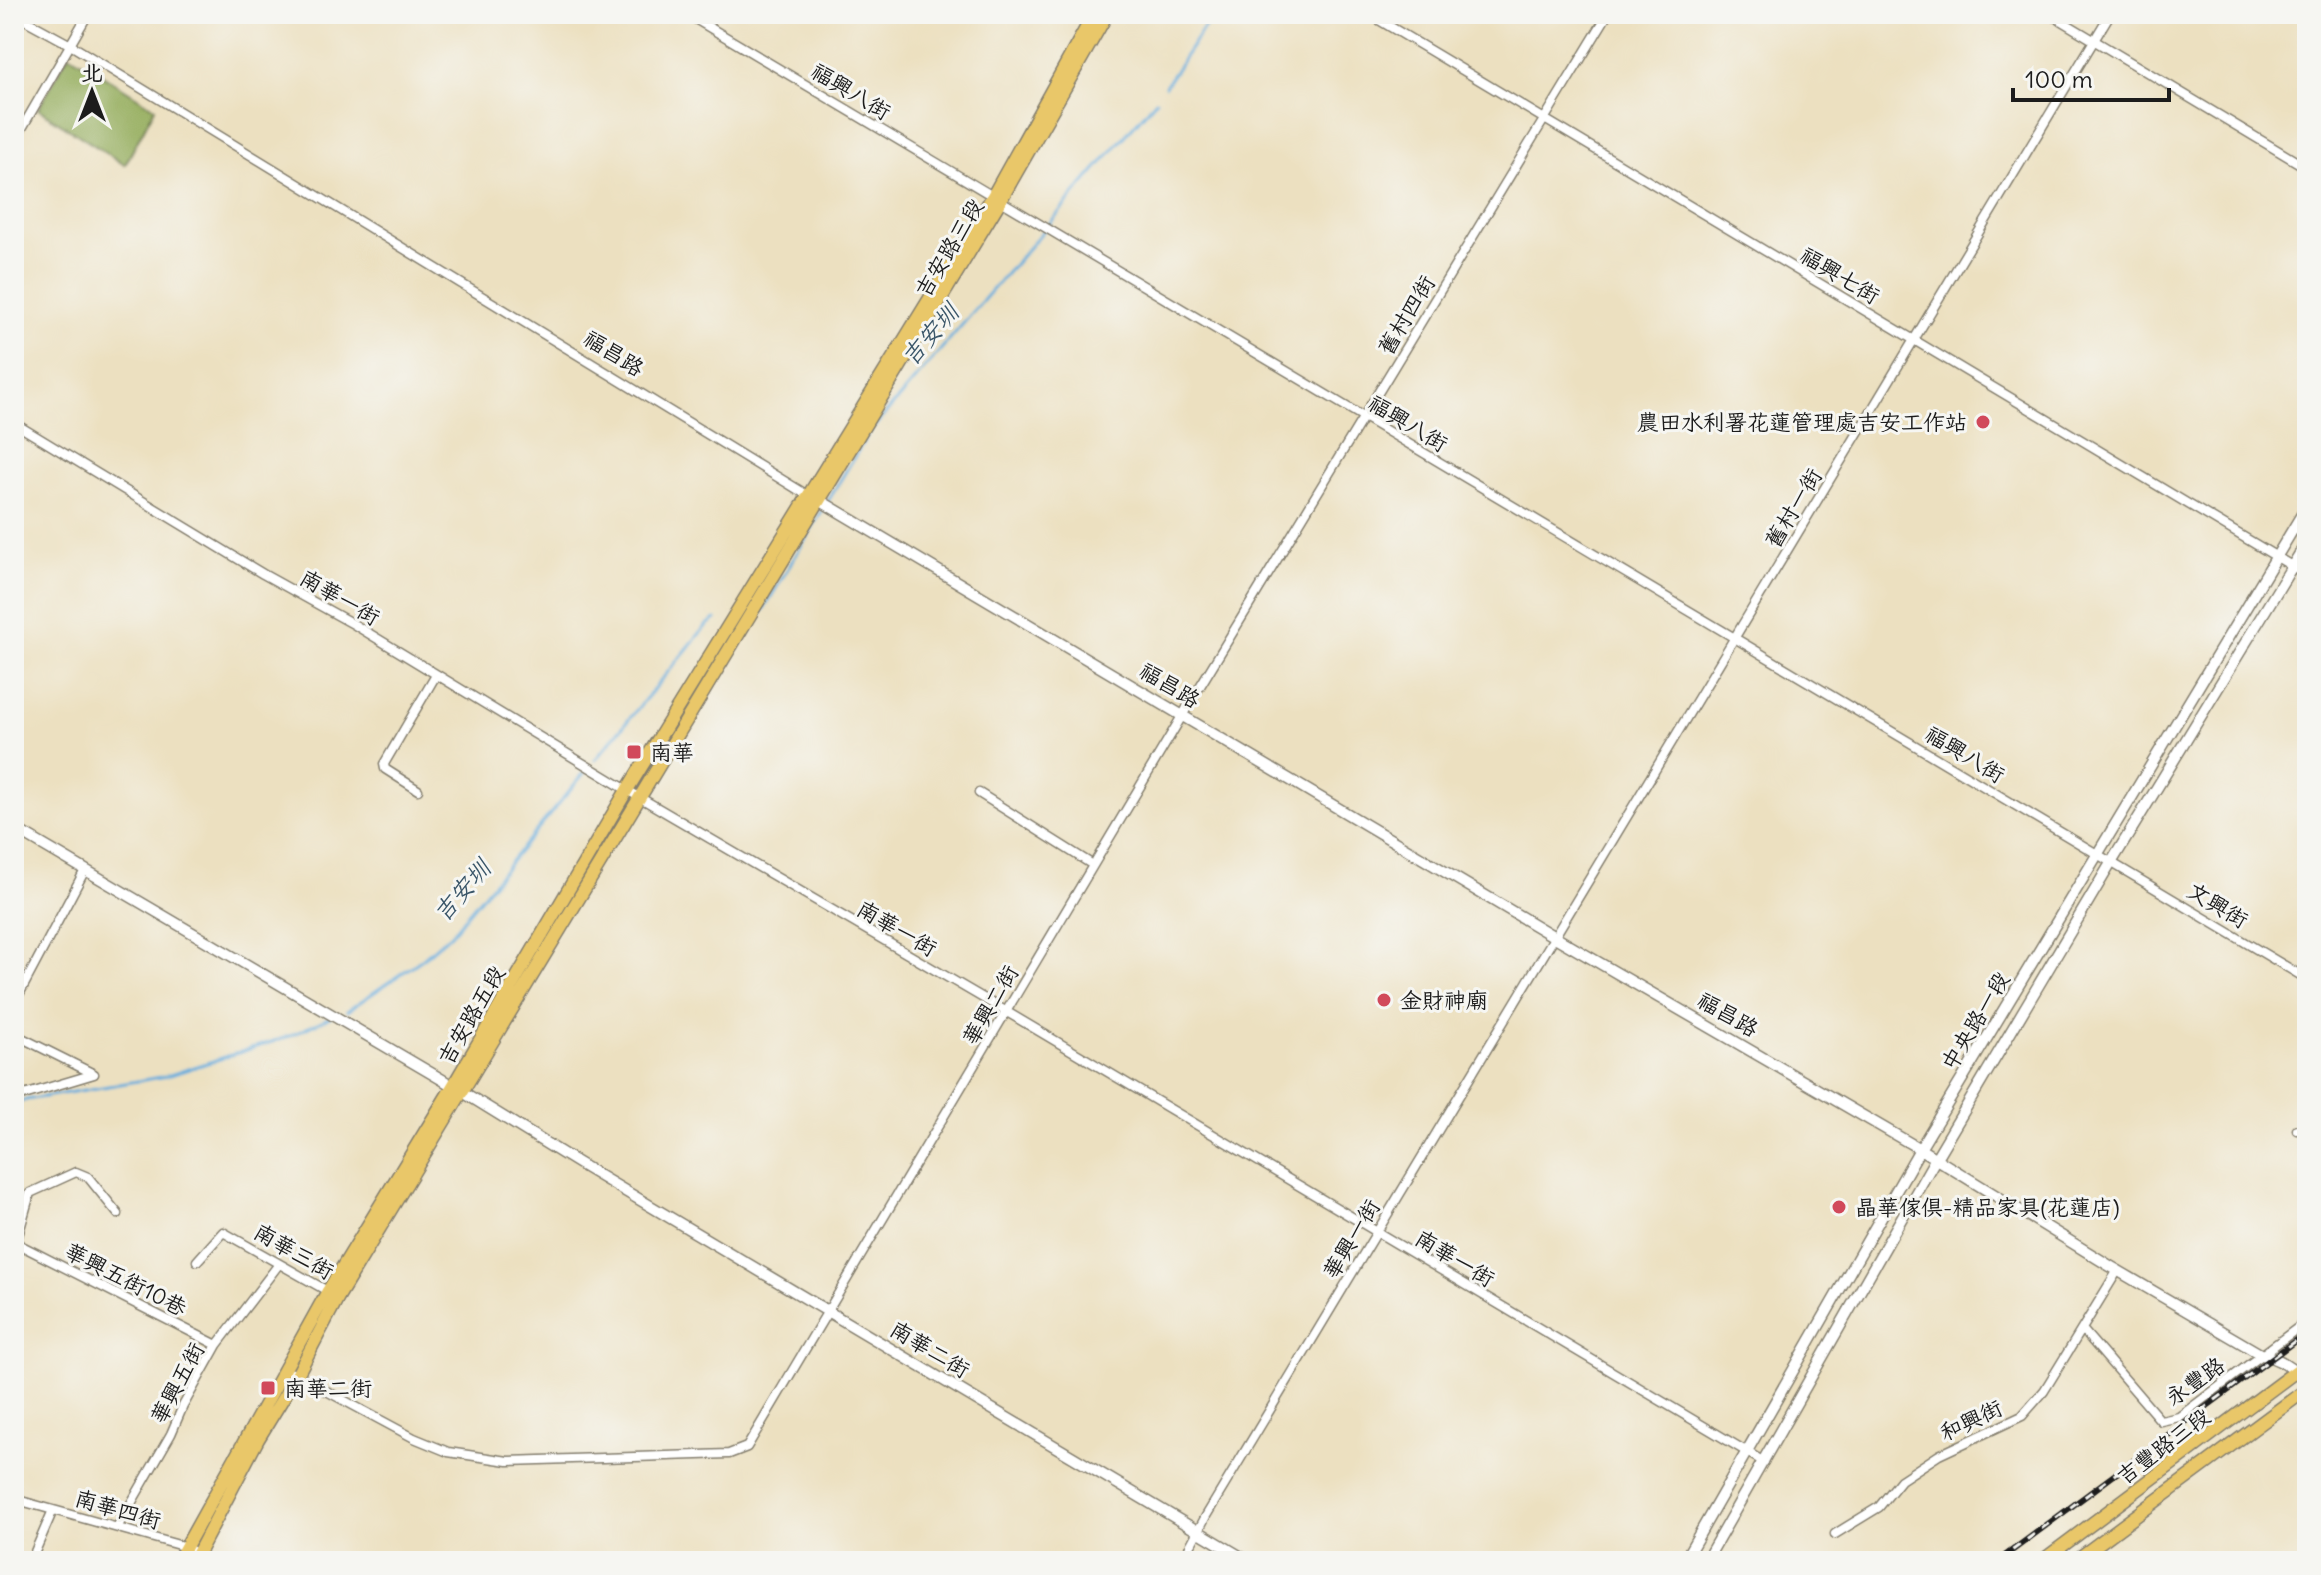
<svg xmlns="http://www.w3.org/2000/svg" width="2321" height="1575" font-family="Delius,'LXGW WenKai TC',sans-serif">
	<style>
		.forest { fill: #97af60; stroke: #5a663e; stroke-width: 2 }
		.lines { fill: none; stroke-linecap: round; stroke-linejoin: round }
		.stream { stroke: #67addd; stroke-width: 3 }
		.minor-casing { stroke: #847e6e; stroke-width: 11 }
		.tertiary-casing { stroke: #847e6e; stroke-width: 13 }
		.primary-casing { stroke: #847e6e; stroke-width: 15 }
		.minor { stroke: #fff; stroke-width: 8 }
		.tertiary { stroke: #fff; stroke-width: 10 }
		.primary { stroke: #e9c769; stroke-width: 12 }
		.rail-casing { stroke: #1c1c1c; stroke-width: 6 }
		.rail { stroke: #f6f6f2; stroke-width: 3; stroke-dasharray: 9; stroke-linecap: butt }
		.poi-dot { fill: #d1495b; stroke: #f6f6f2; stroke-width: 3 }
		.labels { text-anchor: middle; stroke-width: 6; stroke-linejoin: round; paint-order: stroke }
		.street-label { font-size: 22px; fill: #1c1c1c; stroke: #f6f6f2 }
		.poi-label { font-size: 22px; fill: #1c1c1c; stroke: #f6f6f2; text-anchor: start }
		.water-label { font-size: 24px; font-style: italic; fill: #3a5669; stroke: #f6f6f2 }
	</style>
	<rect width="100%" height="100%" fill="#f6f6f2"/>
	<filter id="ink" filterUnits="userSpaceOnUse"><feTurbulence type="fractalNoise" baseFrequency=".0125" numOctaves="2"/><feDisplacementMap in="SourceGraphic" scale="16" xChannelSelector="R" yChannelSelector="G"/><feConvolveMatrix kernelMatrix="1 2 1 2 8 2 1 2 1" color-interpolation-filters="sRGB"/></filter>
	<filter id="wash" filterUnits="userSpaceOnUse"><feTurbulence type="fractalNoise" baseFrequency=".006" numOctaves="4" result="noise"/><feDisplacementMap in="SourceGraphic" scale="32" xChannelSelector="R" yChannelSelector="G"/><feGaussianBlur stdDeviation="1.8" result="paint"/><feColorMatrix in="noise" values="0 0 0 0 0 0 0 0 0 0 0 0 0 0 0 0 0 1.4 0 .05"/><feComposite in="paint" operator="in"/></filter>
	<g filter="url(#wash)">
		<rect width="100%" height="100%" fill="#ece0c0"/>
		<!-- forest -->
		<path class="forest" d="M69,54L155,108L125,165L38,109Z"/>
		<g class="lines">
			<!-- stream -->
			<path class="stream" d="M1165,86L1213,14
				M757,613L762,612L868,434L1156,100
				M595,760L707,625L716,619
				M347,1011L421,960L451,934L584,773
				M14,1104L26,1100L167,1076L290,1036L330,1017"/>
		</g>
	</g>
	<g filter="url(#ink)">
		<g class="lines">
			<!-- minor casing -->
			<g class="minor-casing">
				<path id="minor" d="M14,14L69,44L807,495
					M687,14L2307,979
					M1369,14L2307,575
					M2050,14L2307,168
					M14,142L88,14
					M14,423L263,574L355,625L627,790L1007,1012L1764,1462
					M418,790L385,769L384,764L436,675
					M979,793L1093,865
					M14,1004L85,870
					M14,1034L94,1074L14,1098
					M2297,1130L2307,1129
					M14,1242L217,1345
					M16,1243L30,1193L76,1172L88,1177L118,1214
					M197,1261L223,1232L331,1293
					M2082,1329L2161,1421L2179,1417L2307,1321
					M293,1373L414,1438L448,1452L508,1461L729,1454L747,1447L1182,716L1608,14
					M14,1499L186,1547L209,1561
					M118,1526L171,1434L183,1406L217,1345L279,1264
					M1835,1534L1879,1507L1901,1480L1939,1455L2022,1416L2044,1391L2118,1270
					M14,1558L19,1561
					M31,1561L53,1510
					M1182,1561L1206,1516L2110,14"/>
			</g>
			<!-- tertiary casing -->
			<g class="tertiary-casing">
				<path id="tertiary" d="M814,497L1553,936L1920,1149L2110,1266L2262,1355C2281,1358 2295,1369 2307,1383
					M14,828L453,1086L578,1163L1248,1561
					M1684,1561L1920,1149L2307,506
					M1706,1561L1936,1158L2111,863L2307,542"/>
			</g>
			<!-- primary casing -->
			<g class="primary-casing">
				<path id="primary" d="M178,1561L328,1291L453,1086L627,790L993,196L1094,14
					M194,1561L258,1439L297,1375L338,1297L1000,201L1107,14
					M2042,1561L2307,1363
					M2075,1561L2307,1389"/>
			</g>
			<!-- minor -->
			<use href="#minor" class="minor"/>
			<!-- tertiary -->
			<use href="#tertiary" class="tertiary"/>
			<!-- primary -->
			<use href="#primary" class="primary"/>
			<!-- rail casing -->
			<g class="rail-casing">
				<path id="rail" d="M1998,1561L2307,1332"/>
			</g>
			<!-- rail -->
			<use href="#rail" class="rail"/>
		</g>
	</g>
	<!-- markers -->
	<g class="poi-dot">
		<circle cx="1983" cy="422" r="8"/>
		<rect x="626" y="744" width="16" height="16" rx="4"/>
		<circle cx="1384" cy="1000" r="8"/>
		<circle cx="1839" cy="1207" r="8"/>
		<rect x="260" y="1380" width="16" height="16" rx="4"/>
	</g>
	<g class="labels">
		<!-- street labels -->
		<g class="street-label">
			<text transform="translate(851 91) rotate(31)" y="8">福興八街</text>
			<text transform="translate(949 248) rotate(-59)" y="8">吉安路三段</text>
			<text transform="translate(1840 275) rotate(31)" y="8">福興七街</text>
			<text transform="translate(1406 315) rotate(-59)" y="8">舊村四街</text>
			<text transform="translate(614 353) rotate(32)" y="8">福昌路</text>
			<text transform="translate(1408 423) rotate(31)" y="8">福興八街</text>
			<text transform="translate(1793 508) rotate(-59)" y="8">舊村一街</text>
			<text transform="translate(340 597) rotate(30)" y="8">南華一街</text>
			<text transform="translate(1170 685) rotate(31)" y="8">福昌路</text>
			<text transform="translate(1965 754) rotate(31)" y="8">福興八街</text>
			<text transform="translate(2218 905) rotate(31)" y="8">文興街</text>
			<text transform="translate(897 928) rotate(30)" y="8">南華一街</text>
			<text transform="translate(990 1005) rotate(-60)" y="8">華興二街</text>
			<text transform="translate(1728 1014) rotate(30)" y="8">福昌路</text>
			<text transform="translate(471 1015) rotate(-60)" y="8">吉安路五段</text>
			<text transform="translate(1975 1021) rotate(-59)" y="8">中央路一段</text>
			<text transform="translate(1351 1239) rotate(-59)" y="8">華興一街</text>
			<text transform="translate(294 1251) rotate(30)" y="8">南華三街</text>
			<text transform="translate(1455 1258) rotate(31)" y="8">南華一街</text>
			<text transform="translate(126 1279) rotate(27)" y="8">華興五街10巷</text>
			<text transform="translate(930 1349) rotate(31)" y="8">南華二街</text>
			<text transform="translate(2195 1381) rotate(-35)" y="8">永豐路</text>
			<text transform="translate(177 1383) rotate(-62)" y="8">華興五街</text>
			<text transform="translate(1971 1420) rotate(-25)" y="8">和興街</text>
			<text transform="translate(2163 1446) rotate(-37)" y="8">吉豐路三段</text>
			<text transform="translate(118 1509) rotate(16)" y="8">南華四街</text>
		</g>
		<!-- poi labels -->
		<g class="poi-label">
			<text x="1967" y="430" text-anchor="end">農田水利署花蓮管理處吉安工作站</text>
			<text x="650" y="760">南華</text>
			<text x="1400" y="1008">金財神廟</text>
			<text x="1855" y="1215">晶華傢俱-精品家具(花蓮店)</text>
			<text x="284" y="1396">南華二街</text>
		</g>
		<!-- water labels -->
		<g class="water-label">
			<text transform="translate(930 335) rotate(-49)" y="8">吉安圳</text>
			<text transform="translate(462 891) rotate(-49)" y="8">吉安圳</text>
		</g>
	</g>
	<!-- margin -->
	<rect width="2321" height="1575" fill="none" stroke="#f6f6f2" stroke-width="48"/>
	<!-- north arrow -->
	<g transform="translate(92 92)" stroke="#f6f6f2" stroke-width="6" paint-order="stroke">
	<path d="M0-6L14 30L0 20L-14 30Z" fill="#1c1c1c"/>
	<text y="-12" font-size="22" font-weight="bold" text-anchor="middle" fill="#1c1c1c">北</text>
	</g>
	<!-- scale -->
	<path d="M2013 88v12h156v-12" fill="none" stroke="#1c1c1c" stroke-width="4"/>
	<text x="2025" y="88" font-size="24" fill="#1c1c1c" stroke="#f6f6f2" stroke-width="6" paint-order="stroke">100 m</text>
</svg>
